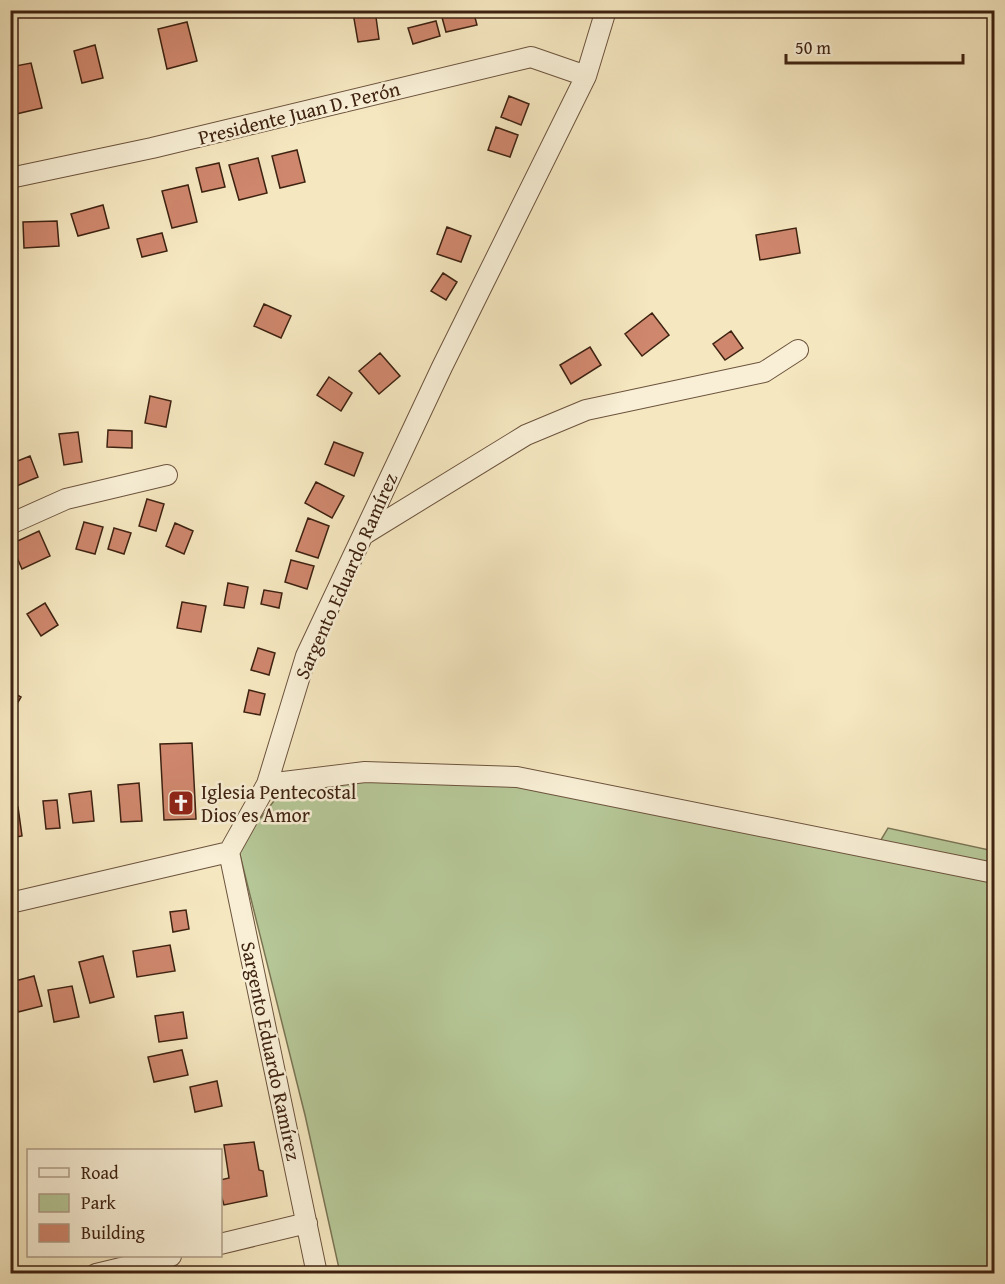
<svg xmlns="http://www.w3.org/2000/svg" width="1005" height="1284" font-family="'Gentium Book Plus',serif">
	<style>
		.green { fill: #b6c797; stroke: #7a7454; stroke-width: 1.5 }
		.building { fill: #cf876d; stroke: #3e2211; stroke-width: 1.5 }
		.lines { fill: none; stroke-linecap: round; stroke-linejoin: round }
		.minor-casing { stroke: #6c533d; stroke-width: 22 }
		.minor { stroke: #f8efd6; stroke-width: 20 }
		.labels { text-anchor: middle; stroke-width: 5; stroke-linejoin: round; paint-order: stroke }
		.street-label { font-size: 20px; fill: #3e2211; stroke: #f8efd6 }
		.poi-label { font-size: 20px; fill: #3e2211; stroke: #f8efd6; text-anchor: start }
	</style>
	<rect width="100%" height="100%" fill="#f5e7c0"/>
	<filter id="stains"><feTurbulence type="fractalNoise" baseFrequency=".00333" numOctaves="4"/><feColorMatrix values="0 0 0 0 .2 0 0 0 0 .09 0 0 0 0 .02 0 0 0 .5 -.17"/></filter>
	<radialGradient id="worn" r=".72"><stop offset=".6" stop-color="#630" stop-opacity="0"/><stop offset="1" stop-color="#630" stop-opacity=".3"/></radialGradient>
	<!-- green -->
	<path class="green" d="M454,775L644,805L872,855L888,828L994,851V1273H340L305,1115L238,847L288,783Z"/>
	<!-- building -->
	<path class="building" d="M375,10L379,39L358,42L353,13Z
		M440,10H473L477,25L446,32Z
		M436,21L440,36L413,44L408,28Z
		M187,22L197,61L167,69L158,29Z
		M95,45L103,78L82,83L74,51Z
		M31,63L42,108L16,114L10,93V67Z
		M509,96L529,104L521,125L501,117Z
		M496,127L518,135L510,157L488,150Z
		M297,150L305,182L280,188L272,156Z
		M258,158L267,193L239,200L229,165Z
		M219,163L225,187L202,192L196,168Z
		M188,185L197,222L172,228L162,191Z
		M103,205L109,228L78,236L71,214Z
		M57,221L59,246L24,248L23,222Z
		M447,227L471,236L461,262L437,254Z
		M796,228L800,253L760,260L756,235Z
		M162,233L167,251L142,257L137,239Z
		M443,273L457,282L446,300L431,291Z
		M264,304L291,316L281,338L254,326Z
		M652,313L669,335L642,356L625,334Z
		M731,331L743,348L725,360L713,344Z
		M590,347L601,365L571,384L560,365Z
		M380,353L400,376L379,394L359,371Z
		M329,377L352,393L341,411L317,395Z
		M150,396L171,401L166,427L145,423Z
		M108,430L132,431V448L107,447Z
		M78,432L82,462L64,465L59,434Z
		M334,442L363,453L354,476L325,464Z
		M30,456L38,477L12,488L10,464Z
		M316,482L344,496L332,518L305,503Z
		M147,499L164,504L156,531L139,526Z
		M308,518L329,526L318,558L296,551Z
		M84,522L103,527L95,554L76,549Z
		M175,523L193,531L184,554L166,546Z
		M114,528L131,533L124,554L108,549Z
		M39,531L50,556L22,569L11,544Z
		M291,560L314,566L307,589L285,582Z
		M228,583L248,587L244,608L224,605Z
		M264,590L282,593L279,608L261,604Z
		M182,602L206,606L201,632L177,628Z
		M45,603L58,625L41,636L27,614Z
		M258,648L275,653L269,675L251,670Z
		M249,690L265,694L260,715L244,712Z
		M10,691L21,697L10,716Z
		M192,743L196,819L164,820L160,744Z
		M139,783L142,821L121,822L118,785Z
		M91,791L94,821L73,823L69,794Z
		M57,800L60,828L46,829L43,801Z
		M18,807L22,836L10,838V808Z
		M186,910L189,929L173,932L170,912Z
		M170,945L175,971L137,977L133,951Z
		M103,956L114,997L90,1003L79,962Z
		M34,976L42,1006L18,1012L11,982Z
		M72,986L79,1017L54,1022L48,990Z
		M183,1012L187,1038L159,1042L155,1016Z
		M182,1050L188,1075L154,1082L148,1057Z
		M217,1081L222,1106L195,1112L190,1087Z
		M254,1142L259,1170L263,1171L267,1196L224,1205L220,1192V1180L229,1178L224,1145Z"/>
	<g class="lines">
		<!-- minor casing -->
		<g class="minor-casing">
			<path id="minor" d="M10,178L152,148L531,57L586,76
				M10,524L66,499L167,475
				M363,535L526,435L586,410L764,372L798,350
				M267,784L365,772L517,777L994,873
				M10,903L229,852
				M220,1244L307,1223
				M96,1274L171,1256
				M317,1274L229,852L267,784L306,656L442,367L586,76L606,10"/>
		</g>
		<!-- minor -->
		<use href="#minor" class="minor"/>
	</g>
	<!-- icons -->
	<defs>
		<g id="church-square" transform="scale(1.35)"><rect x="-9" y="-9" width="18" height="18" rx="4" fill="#8f2418" stroke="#f8efd6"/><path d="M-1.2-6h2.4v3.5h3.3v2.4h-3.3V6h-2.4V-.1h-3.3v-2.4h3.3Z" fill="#fff"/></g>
	</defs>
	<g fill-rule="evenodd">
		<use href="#church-square" x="181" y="803"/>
	</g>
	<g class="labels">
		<!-- street labels -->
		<g class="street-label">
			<text transform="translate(299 113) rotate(-14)" y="7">Presidente Juan D. Perón</text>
			<text transform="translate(346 576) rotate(-66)" y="7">Sargento Eduardo Ramírez</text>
			<text transform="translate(271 1051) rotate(78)" y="7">Sargento Eduardo Ramírez</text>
		</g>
		<!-- poi labels -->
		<g class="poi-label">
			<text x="201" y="799">Iglesia Pentecostal<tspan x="201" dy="23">Dios es Amor</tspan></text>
		</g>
	</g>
	<!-- margin -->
	<rect width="1005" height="1284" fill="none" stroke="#f5e7c0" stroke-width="36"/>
	<rect x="12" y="12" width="981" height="1260" fill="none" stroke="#3e2211" stroke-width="3"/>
	<rect x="18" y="18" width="969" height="1248" fill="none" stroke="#3e2211" stroke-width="1.5"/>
	<!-- legend -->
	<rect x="27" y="1149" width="195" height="108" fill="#f8efd6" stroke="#ae9d87" stroke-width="1.5"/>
	<rect x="39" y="1168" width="30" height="9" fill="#f8efd6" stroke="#ae9d87" stroke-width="1.5"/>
	<text x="81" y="1179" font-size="18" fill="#3e2211">Road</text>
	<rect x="39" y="1194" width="30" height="18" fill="#b6c797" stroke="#ae9d87" stroke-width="1.5"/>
	<text x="81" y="1209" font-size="18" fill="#3e2211">Park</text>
	<rect x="39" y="1224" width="30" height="18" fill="#cf876d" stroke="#ae9d87" stroke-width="1.5"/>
	<text x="81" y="1239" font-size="18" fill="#3e2211">Building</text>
	<!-- scale -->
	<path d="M786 54v9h177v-9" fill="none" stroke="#3e2211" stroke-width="3"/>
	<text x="795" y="54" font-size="18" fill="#3e2211" stroke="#f8efd6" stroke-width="4.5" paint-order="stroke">50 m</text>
	<rect width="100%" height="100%" filter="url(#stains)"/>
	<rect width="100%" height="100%" fill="url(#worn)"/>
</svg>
